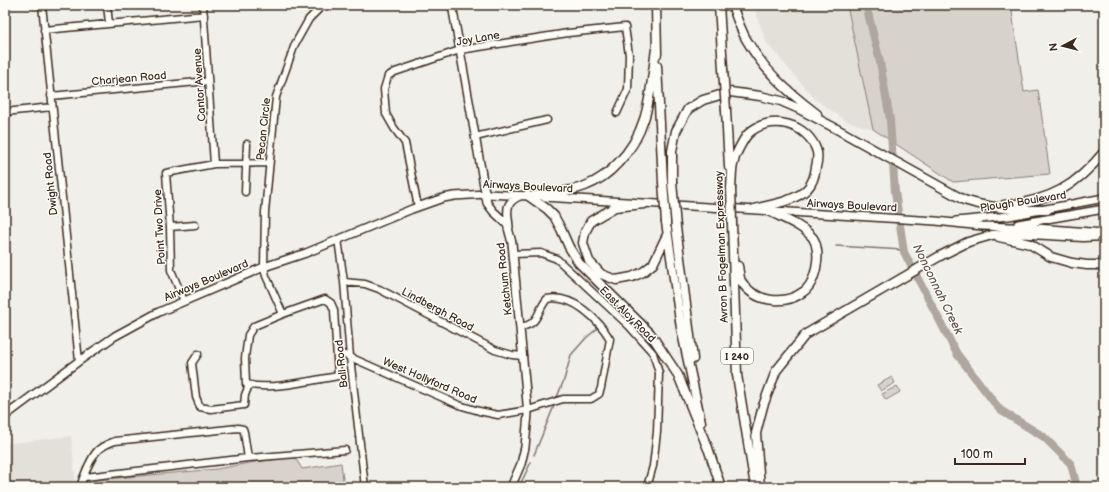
<svg xmlns="http://www.w3.org/2000/svg" width="1109" height="492" font-family="'Balsamiq Sans',sans-serif">
	<style>
		.built { fill: #e3e0da }
		.green { fill: #d7d2cc; stroke: #897e75 }
		.lines { fill: none; stroke-linecap: round; stroke-linejoin: round }
		.stream { stroke: #80746b; stroke-width: 1.5 }
		.river { stroke: #aea69f; stroke-width: 8 }
		.minor-casing { stroke: #3b2a1e; stroke-width: 9 }
		.major-casing { stroke: #3b2a1e; stroke-width: 10 }
		.highway-casing { stroke: #3b2a1e; stroke-width: 11 }
		.minor { stroke: #fdfcf7; stroke-width: 6 }
		.major { stroke: #fdfcf7; stroke-width: 7 }
		.highway { stroke: #fdfcf7; stroke-width: 8 }
		.highway-bridge-casing { stroke: #3b2a1e; stroke-width: 11; stroke-linecap: butt }
		.highway-bridge { stroke: #fdfcf7; stroke-width: 8 }
		.labels { text-anchor: middle; stroke-width: 3; stroke-linejoin: round; paint-order: stroke }
		.shield { fill: #fdfcf7; stroke: #75695f; stroke-width: 1 }
		.shield-label { font-size: 10px; font-weight: bold; fill: #3b2a1e }
		.street-label { font-size: 11px; fill: #3b2a1e; stroke: #fdfcf7 }
		.water-label { font-size: 12px; font-style: italic; fill: #63554b; stroke: #fdfcf7 }
	</style>
	<rect width="100%" height="100%" fill="#f1efea"/>
	<filter id="ink" filterUnits="userSpaceOnUse"><feTurbulence type="fractalNoise" baseFrequency=".025" numOctaves="2"/><feDisplacementMap in="SourceGraphic" scale="8" xChannelSelector="R" yChannelSelector="G"/><feConvolveMatrix kernelMatrix="1 2 1 2 8 2 1 2 1" color-interpolation-filters="sRGB"/></filter>
	<g filter="url(#ink)">
		<!-- built -->
		<path class="built" d="M753,5H847L873,129L846,121L815,99L767,44Z
			M71,436L76,487H5V444Z"/>
		<!-- green -->
		<path class="green" d="M847,5H1011L1024,92L1038,90L1050,174L953,182L873,129Z
			M892,377L895,383L881,391L877,385Z
			M897,386L900,392L886,400L882,394Z
			M295,457L302,469L341,463L344,487H82L84,481L217,469L255,462Z"/>
		<g class="lines">
			<!-- stream -->
			<path class="stream" d="M836,246L903,250
				M557,397L564,380L571,355L586,338L598,328
				M534,455L554,406
				M520,485L531,462"/>
			<!-- river -->
			<path class="river" d="M866,5L880,62L890,120L895,192L904,252L957,354L1000,410L1044,437L1071,464L1077,487"/>
			<!-- minor casing -->
			<g class="minor-casing">
				<path id="minor" d="M42,5L79,361
					M107,5L109,23
					M203,5L214,164
					M44,30L204,15
					M51,96L208,81
					M5,112L52,107
					M475,137L547,120
					M245,192L247,144
					M418,207L405,143L394,128L386,114L384,89L388,76L395,72L460,50L568,33L625,27L629,55L628,89L617,113
					M170,227L195,225
					M338,239L344,282L350,357L365,487
					M513,254L541,253L557,259L629,326L653,353L659,373L657,432L653,466L647,487
					M344,282L365,284L379,289L495,350L512,355L523,356
					M325,299L331,303L334,310L338,376C313,380 270,391 246,384L245,358L248,335L254,326L283,314Z
					M184,301L171,270L170,227L166,173L214,164L269,163
					M283,314L266,276L264,267L265,212L276,97L295,44L309,19L323,5
					M337,352L350,357L459,405L479,411L498,415L528,410L563,399H591L599,394L601,388L610,339C598,319 573,294 547,299C536,312 540,324 520,327
					M198,354L192,363L196,397L200,407L211,409L244,405L245,395L249,385
					M85,477L248,458L345,450
					M80,487C83,477 91,457 98,450C103,446 109,443 115,441L238,428L243,429L244,432L248,458
					M894,487H895
					M1102,487L1104,486"/>
			</g>
			<!-- major casing -->
			<g class="major-casing">
				<path id="major" d="M452,5L487,203L493,211L507,224L512,243L528,414L525,447L521,464L511,487
					M544,197L936,221L982,226L1036,228L1104,233
					M956,221L1009,216L1104,198
					M1018,224L1104,209
					M509,227C508,213 503,203 520,196
					M5,416L79,361L115,336L159,312L264,267L306,253L412,209L443,198L454,196L486,194L531,196"/>
			</g>
			<!-- highway casing -->
			<g class="highway-casing">
				<path id="highway" d="M656,5L657,54
					M719,5L723,69
					M732,5C736,16 740,28 746,39C765,72 787,91 817,114
					M657,66L663,182
					M726,110L729,167
					M672,182V151L676,131L688,109L703,100L730,92L760,96L781,101L797,108L835,128L964,200C992,209 1017,210 1047,210
					M731,188C732,179 731,169 734,161C735,155 744,138 748,134C769,113 809,123 817,152C818,157 817,163 816,167C815,175 813,183 807,189C796,201 769,205 754,209
					M527,195L547,209L554,216L561,229L569,247L579,263L650,333L678,375L708,449
					M534,196C551,193 570,192 585,186C598,181 609,173 618,163C650,131 650,91 656,49
					M644,204L615,207L591,221L585,232L583,243L589,261L601,274L616,280L632,277L643,272L653,264L667,235
					M1004,205C1049,202 1076,186 1104,152
					M666,222L681,328L701,422
					M732,223L737,375L755,486
					M676,227L693,359
					M999,237L1030,244L1051,257L1072,263L1087,265H1104
					M738,266C739,270 739,277 741,281C754,302 784,306 803,292C812,286 816,272 817,262C818,255 817,244 813,238C802,225 784,219 769,211
					M707,445L721,487
					M760,487L756,433L763,406L776,371L806,334L940,256L968,242L992,235L1013,233L1083,237L1104,236"/>
			</g>
			<!-- minor -->
			<use href="#minor" class="minor"/>
			<!-- major -->
			<use href="#major" class="major"/>
			<!-- highway -->
			<use href="#highway" class="highway"/>
			<!-- highway-bridge casing -->
			<g class="highway-bridge-casing">
				<path id="highway-bridge" d="M723,69L726,110
					M663,182L666,222
					M672,182L676,227
					M731,188L732,223"/>
			</g>
			<!-- highway-bridge -->
			<use href="#highway-bridge" class="highway-bridge"/>
		</g>
	</g>
	<g class="labels">
		<!-- shield labels -->
		<rect class="shield" x="721" y="348" width="32" height="16" rx="3"/>
		<g class="shield-label">
			<text x="737" y="360">I 240</text>
		</g>
		<!-- street labels -->
		<g class="street-label">
			<text transform="translate(478 38) rotate(-10)" y="4">Joy Lane</text>
			<text transform="translate(129 78) rotate(-5)" y="4">Charjean Road</text>
			<text transform="translate(199 85) rotate(-94)" y="4">Cantor Avenue</text>
			<text transform="translate(263 129) rotate(-84)" y="4">Pecan Circle</text>
			<text transform="translate(50 184) rotate(-96)" y="4">Dwight Road</text>
			<text transform="translate(528 186) rotate(3)" y="4">Airways Boulevard</text>
			<text transform="translate(1023 201) rotate(-9)" y="4">Plough Boulevard</text>
			<text transform="translate(852 205) rotate(3)" y="4">Airways Boulevard</text>
			<text transform="translate(159 227) rotate(-93)" y="4">Point Two Drive</text>
			<text transform="translate(721 247) rotate(-92)" y="4">Avron B Fogelman Expressway</text>
			<text transform="translate(504 279) rotate(-96)" y="4">Ketchum Road</text>
			<text transform="translate(206 280) rotate(-23)" y="4">Airways Boulevard</text>
			<text transform="translate(438 309) rotate(28)" y="4">Lindbergh Road</text>
			<text transform="translate(628 314) rotate(45)" y="4">East Alcy Road</text>
			<text transform="translate(341 364) rotate(-96)" y="4">Ball Road</text>
			<text transform="translate(430 380) rotate(23)" y="4">West Hollyford Road</text>
		</g>
		<!-- water labels -->
		<g class="water-label">
			<text transform="translate(938 289) rotate(64)" y="4">Nonconnah Creek</text>
		</g>
	</g>
	<!-- margin -->
	<rect width="1109" height="492" fill="none" stroke="#fdfcf7" stroke-width="20"/>
	<rect x="10" y="10" width="1089" height="472" fill="none" stroke="#3b2a1e" stroke-width="1.5" filter="url(#ink)"/>
	<!-- north arrow -->
	<g transform="translate(1063 46) rotate(263)" stroke="#fdfcf7" stroke-width="3" paint-order="stroke">
	<path d="M0-3L7 15L0 10L-7 15Z" fill="#3b2a1e"/>
	<text y="-6" font-size="11" font-weight="bold" text-anchor="middle" fill="#3b2a1e">N</text>
	</g>
	<!-- scale -->
	<path d="M955 458v6h70v-6" fill="none" stroke="#3b2a1e" stroke-width="2"/>
	<text x="961" y="458" font-size="12" fill="#3b2a1e" stroke="#fdfcf7" stroke-width="3" paint-order="stroke">100 m</text>
</svg>
